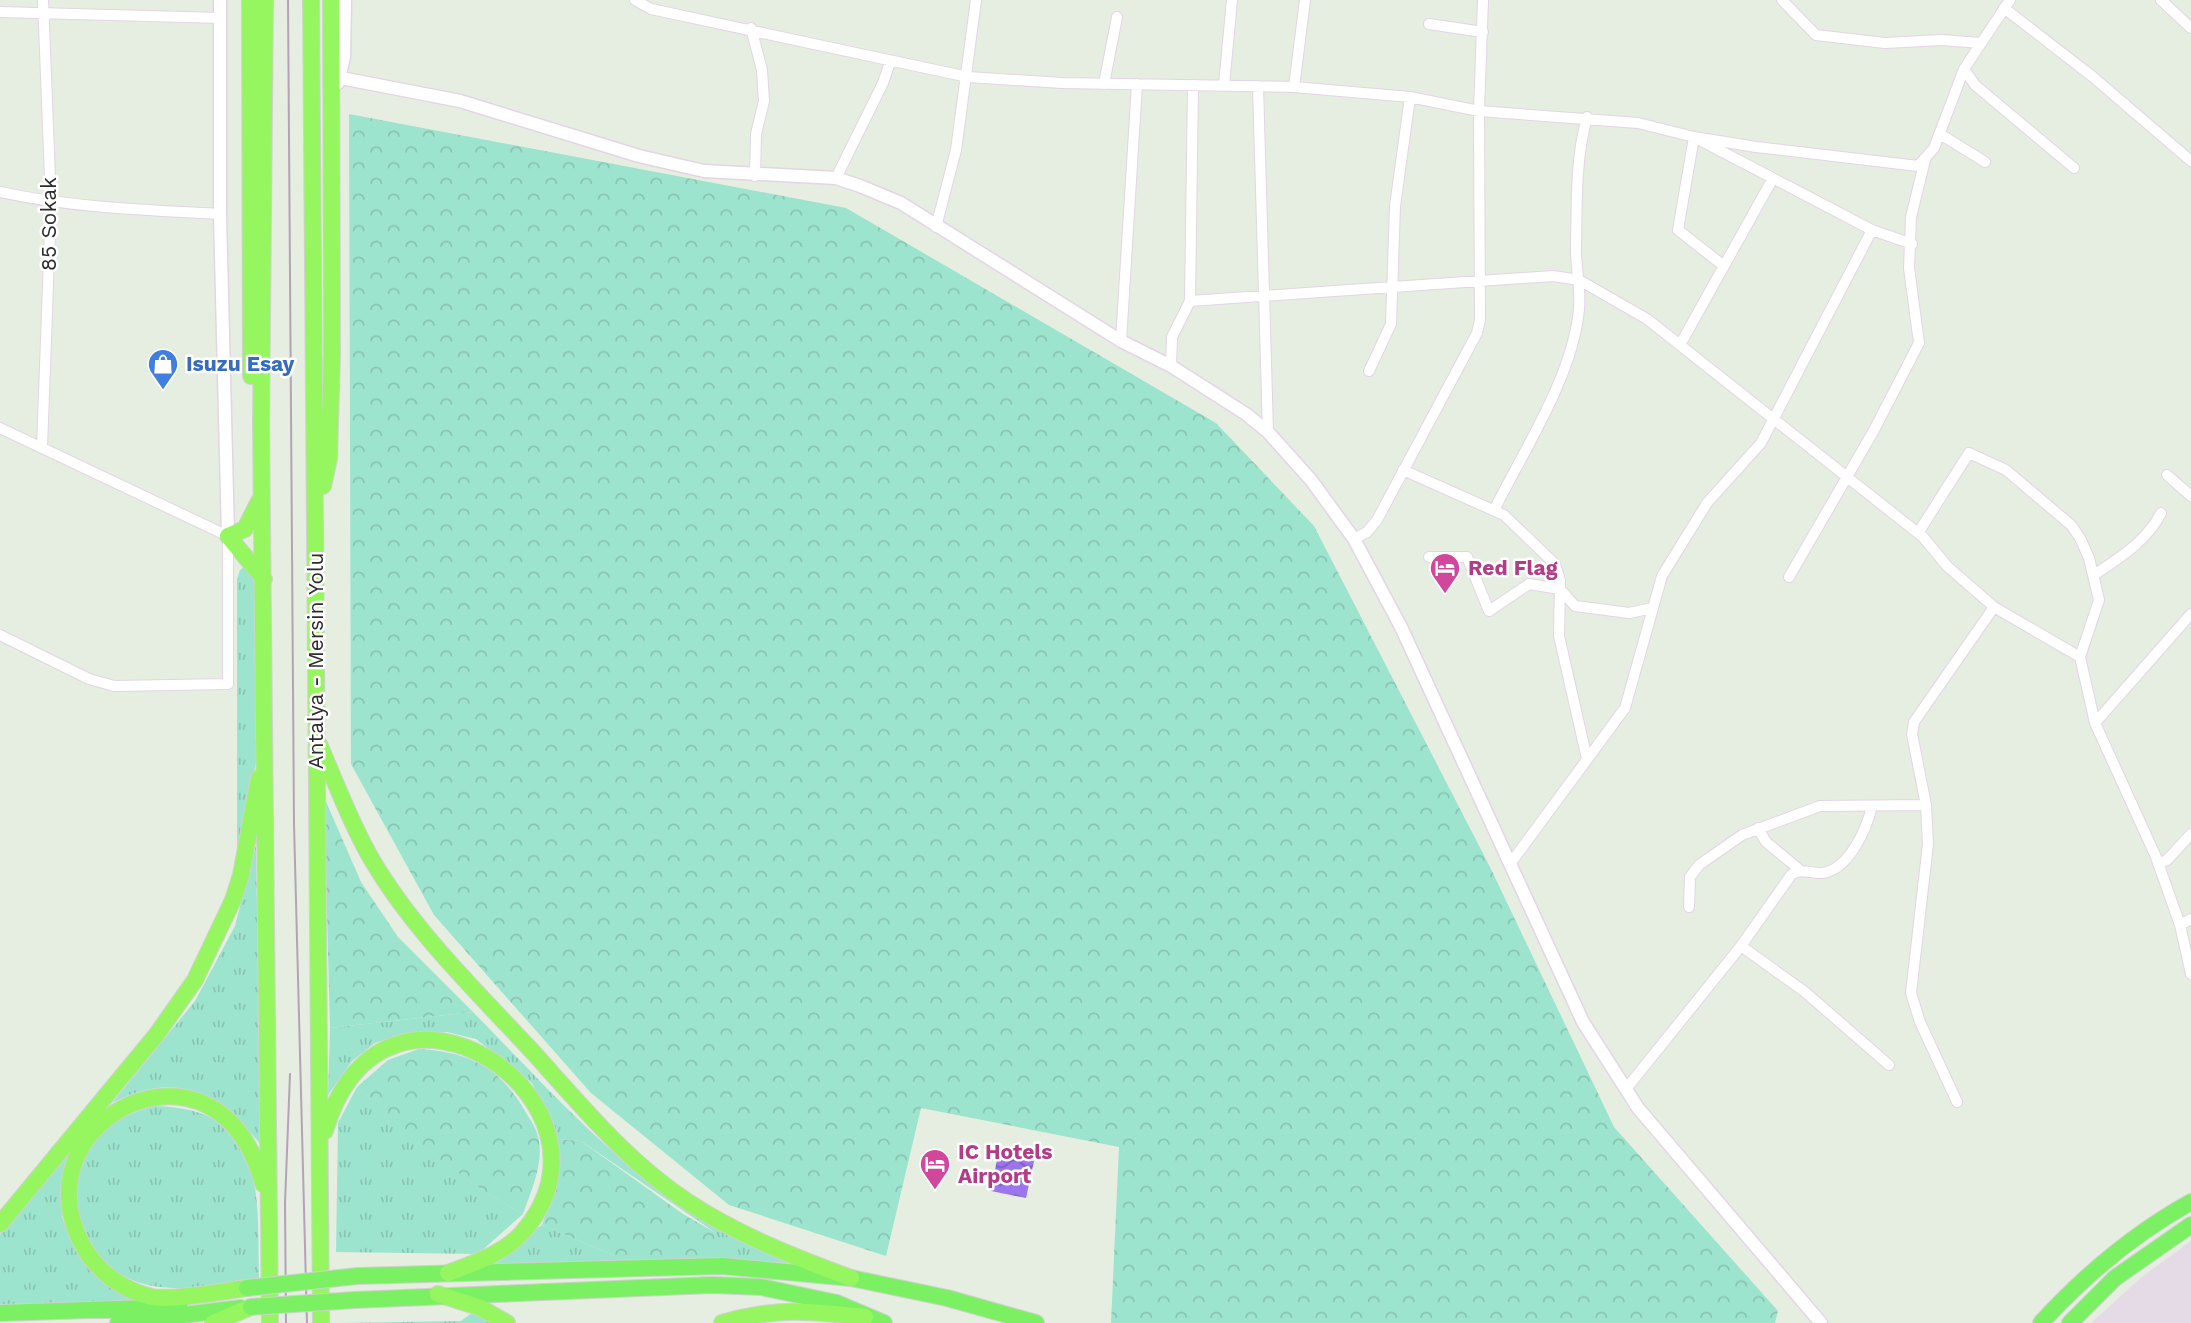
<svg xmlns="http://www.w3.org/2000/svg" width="2191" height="1323" font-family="'Work Sans',sans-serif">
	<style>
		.airport { fill: #e5dbe7 }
		.grass { fill: url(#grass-tufts) }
		.forest { fill: url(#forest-crowns) }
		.water { fill: url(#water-waves) }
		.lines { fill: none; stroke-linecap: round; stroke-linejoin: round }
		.minor-casing { stroke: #e3d5e5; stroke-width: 12 }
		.tertiary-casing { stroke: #e3d5e5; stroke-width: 15 }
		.primary-casing { stroke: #d1d1d1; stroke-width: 18 }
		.trunk-casing { stroke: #d1d1d1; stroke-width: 18 }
		.minor { stroke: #fff; stroke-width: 10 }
		.tertiary { stroke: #fff; stroke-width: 12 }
		.primary { stroke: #7cf063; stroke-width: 16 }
		.trunk { stroke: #95f660; stroke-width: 16 }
		.tram { stroke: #b5a2b7; stroke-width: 2 }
		.primary-bridge-casing { stroke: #d1d1d1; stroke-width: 18; stroke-linecap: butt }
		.primary-bridge { stroke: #7cf063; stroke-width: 16 }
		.labels { text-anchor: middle; stroke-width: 5; stroke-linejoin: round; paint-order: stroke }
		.street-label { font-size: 21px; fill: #2d2d2d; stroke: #fff }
		.shop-label { font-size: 21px; font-weight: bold; fill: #366cbe; stroke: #fff; text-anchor: start }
		.hotel-label { font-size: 21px; font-weight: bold; fill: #b23c85; stroke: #fff; text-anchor: start }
	</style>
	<defs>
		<pattern id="grass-tufts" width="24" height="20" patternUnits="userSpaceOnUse" patternTransform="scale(1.75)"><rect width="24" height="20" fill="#9de4cf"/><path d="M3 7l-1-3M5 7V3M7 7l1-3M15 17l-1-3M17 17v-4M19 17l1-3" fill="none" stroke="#88c4b2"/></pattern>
		<pattern id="forest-crowns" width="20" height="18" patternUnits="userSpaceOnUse" patternTransform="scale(1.75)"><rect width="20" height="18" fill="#9de4cf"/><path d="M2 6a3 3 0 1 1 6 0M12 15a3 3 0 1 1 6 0" fill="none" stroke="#88c4b2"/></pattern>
		<pattern id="water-waves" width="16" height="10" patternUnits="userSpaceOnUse" patternTransform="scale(1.75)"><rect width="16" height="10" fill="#9b74ee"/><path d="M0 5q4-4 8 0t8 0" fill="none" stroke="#7f60c1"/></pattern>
	</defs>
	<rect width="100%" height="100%" fill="#e5eee0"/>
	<!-- airport -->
	<path class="airport" d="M2191,1241V1323H2091L2143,1276Z"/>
	<!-- grass -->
	<path class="grass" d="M245,566L254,577L258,753L237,855V579L240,570Z
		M256,845L261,1145C218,1091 176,1070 112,1103L195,1001L235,926Z
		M473,1012C544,1084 613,1164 700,1217C729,1235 761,1248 791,1263L707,1260L483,1266L542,1225L615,1256L716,1233L581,1141L558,1139L532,1083L476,1039L447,1032L407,1033L375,1043L352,1061L328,1095L330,1028Z
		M357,1087C410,1135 461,1180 523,1214L478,1254L336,1252L338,1123Z
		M152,1106C268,1107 257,1192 259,1279C219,1284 171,1296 132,1280C76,1257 60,1183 97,1137C112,1120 132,1113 152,1106Z
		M76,1145L61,1182L62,1217L77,1253L103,1280L149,1302L0,1306V1234Z
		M472,1313L494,1323H336L461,1321Z"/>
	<!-- forest -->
	<path class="forest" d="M349,114L846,208L1216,423L1314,526L1490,867L1614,1127L1778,1311L1775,1323H1111L1119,1147L921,1108L886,1256L729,1205L591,1093L434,915L351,764Z
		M324,797L361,882L398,937L473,1012L330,1028Z
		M419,1049C469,1052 500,1067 525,1111C530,1119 538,1131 539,1141C543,1166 531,1191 523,1214C459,1179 411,1137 357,1087L388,1060Z
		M558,1139L581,1141L683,1214L716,1233L707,1260L615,1256L542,1225L552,1195Z"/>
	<!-- water -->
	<path class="water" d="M998,1154L1034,1161L1026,1198L991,1191Z"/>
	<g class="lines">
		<!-- minor casing -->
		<g class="minor-casing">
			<path id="minor" d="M635,0L651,9L968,77L1062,83L1294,87L1410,97L1479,111L1638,123L1694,137L1756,147L1918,166L1934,148L1964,69L2010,0
				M1782,0L1816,35L1885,43L1942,40L1980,43
				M2161,0L2191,28
				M2004,8L2093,77L2191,161
				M0,12L221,18
				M1429,24L1483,32
				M751,28L762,70L764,101L756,134L755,176
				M1964,69L1975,85L2074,168
				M1104,84L1117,17
				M1224,85L1232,0
				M1258,86L1268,432
				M1294,87L1305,0
				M1940,134L1985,162
				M836,178L883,83L890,62
				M0,192C73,208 146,210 220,214
				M936,227L956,150L976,0
				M1724,266L1772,180
				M1190,301L1553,276L1579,280L1647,319L1923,537L1948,567L1994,607L2080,657L2095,723L2156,857L2180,925L2191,974
				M1121,341L1137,84
				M1681,343L1724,266L1678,230L1694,137L1872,230L1912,244
				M1171,366L1172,337L1190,301L1193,85
				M1369,371L1391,324L1395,206L1410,97
				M0,428L228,536V684L114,686L89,679L0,635
				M42,448L51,203L43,0
				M1403,470L1504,515L1555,564L1560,580L1559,636L1587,759
				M2167,475L2191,496
				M1494,510C1524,450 1573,376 1579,309C1581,289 1576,269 1576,250C1577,204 1575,161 1587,117
				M1918,533L1969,453L2006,470L2071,525L2080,538L2089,558L2099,600L2080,657
				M1354,539L1367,532L1377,520L1477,333L1480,320L1479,111L1483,0
				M1429,557H1467L1489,611L1529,584L1560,589L1575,606L1629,613L1653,608
				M2094,575C2119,558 2147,541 2161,513
				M1789,577L1873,432L1919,343L1909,268L1911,217L1925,160
				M2095,723L2191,614
				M1758,828L1766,842L1800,870
				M1510,864L1625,708L1662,576L1707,503L1761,443L1872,230
				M2158,864L2167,860L2191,834
				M1689,907L1690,877L1699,865L1742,835L1820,806L1926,805
				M2180,925L2191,919
				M1741,946L1805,992L1889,1065
				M1626,1089L1741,946L1791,875C1802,867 1810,874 1822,873C1849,870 1867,828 1872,806
				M1957,1102L1920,1022L1911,993L1928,844L1926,805L1912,734L1914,722L1994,607"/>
		</g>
		<!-- tertiary casing -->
		<g class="tertiary-casing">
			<path id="tertiary" d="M220,0V214L228,536
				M341,78L460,101L639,156L704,171L836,178L860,186L901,203L1121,341L1171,366L1246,414L1268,432L1311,480L1354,539L1401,627L1583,1022L1638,1108L1821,1323
				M338,83L344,57L345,0"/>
		</g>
		<!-- primary casing -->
		<g class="primary-casing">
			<path id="primary" d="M357,1276L722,1266L851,1278L947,1298L1036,1323
				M355,1300L712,1285L761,1287L837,1303L884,1323
				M0,1313L149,1308L180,1302
				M118,1323L241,1308
				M2041,1323C2084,1276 2135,1233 2191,1202
				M2070,1323L2115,1278L2191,1225"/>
		</g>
		<!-- trunk casing -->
		<g class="trunk-casing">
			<path id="trunk" d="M250,0L251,376
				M265,0L261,425L270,1323
				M311,0L321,1323
				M323,486L329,459L332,353L331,0
				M259,501L245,529L228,536L264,579
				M319,744C336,783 351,824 372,860C414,931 476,991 532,1051C580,1104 627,1162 688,1202C738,1235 794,1257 851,1278
				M325,1131C384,931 637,1104 522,1233C503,1254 474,1263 448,1273
				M0,1224L157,1034L195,980L233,900L241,875L259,778
				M247,1288C225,1291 171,1301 152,1297C122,1290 96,1271 82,1244C16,1119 218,1016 263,1184
				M438,1294L481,1308L507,1323
				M213,1323L251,1307
				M722,1323C777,1307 809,1311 865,1317"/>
		</g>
		<!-- minor -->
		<use href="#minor" class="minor"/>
		<!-- tertiary -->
		<use href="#tertiary" class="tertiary"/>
		<!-- primary -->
		<use href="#primary" class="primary"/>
		<!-- trunk -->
		<use href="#trunk" class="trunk"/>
		<!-- tram -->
		<path class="tram" d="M288,0L294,824L307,1323
			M286,1323L285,1203L290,1074"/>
		<!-- primary-bridge casing -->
		<g class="primary-bridge-casing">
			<path id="primary-bridge" d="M247,1288L357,1276
				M251,1307L355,1300"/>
		</g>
		<!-- primary-bridge -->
		<use href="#primary-bridge" class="primary-bridge"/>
	</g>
	<!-- icons -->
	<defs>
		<g id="shop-pin" transform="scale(1.575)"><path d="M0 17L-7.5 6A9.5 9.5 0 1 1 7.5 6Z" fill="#3f7fe0" stroke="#fff"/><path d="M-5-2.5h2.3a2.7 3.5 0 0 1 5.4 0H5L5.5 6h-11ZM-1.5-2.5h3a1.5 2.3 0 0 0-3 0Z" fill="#fff"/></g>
		<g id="hotel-pin" transform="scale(1.575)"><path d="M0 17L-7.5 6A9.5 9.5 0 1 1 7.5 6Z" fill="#d1479c" stroke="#fff"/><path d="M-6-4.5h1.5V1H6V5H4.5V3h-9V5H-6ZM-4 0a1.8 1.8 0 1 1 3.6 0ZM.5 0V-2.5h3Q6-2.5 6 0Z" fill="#fff"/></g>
	</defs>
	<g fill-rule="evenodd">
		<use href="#shop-pin" x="163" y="364"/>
		<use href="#hotel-pin" x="1445" y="568"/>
		<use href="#hotel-pin" x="935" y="1164"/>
	</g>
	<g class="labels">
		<!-- street labels -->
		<g class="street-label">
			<text transform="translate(49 224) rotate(-90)" y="7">85 Sokak</text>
			<text transform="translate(316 661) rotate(-90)" y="7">Antalya - Mersin Yolu</text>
		</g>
		<!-- shop labels -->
		<g class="shop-label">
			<text x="186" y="371">Isuzu Esay</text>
		</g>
		<!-- hotel labels -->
		<g class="hotel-label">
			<text x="1468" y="575">Red Flag</text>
			<text x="958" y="1159">IC Hotels<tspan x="958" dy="24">Airport</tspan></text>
		</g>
	</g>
</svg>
